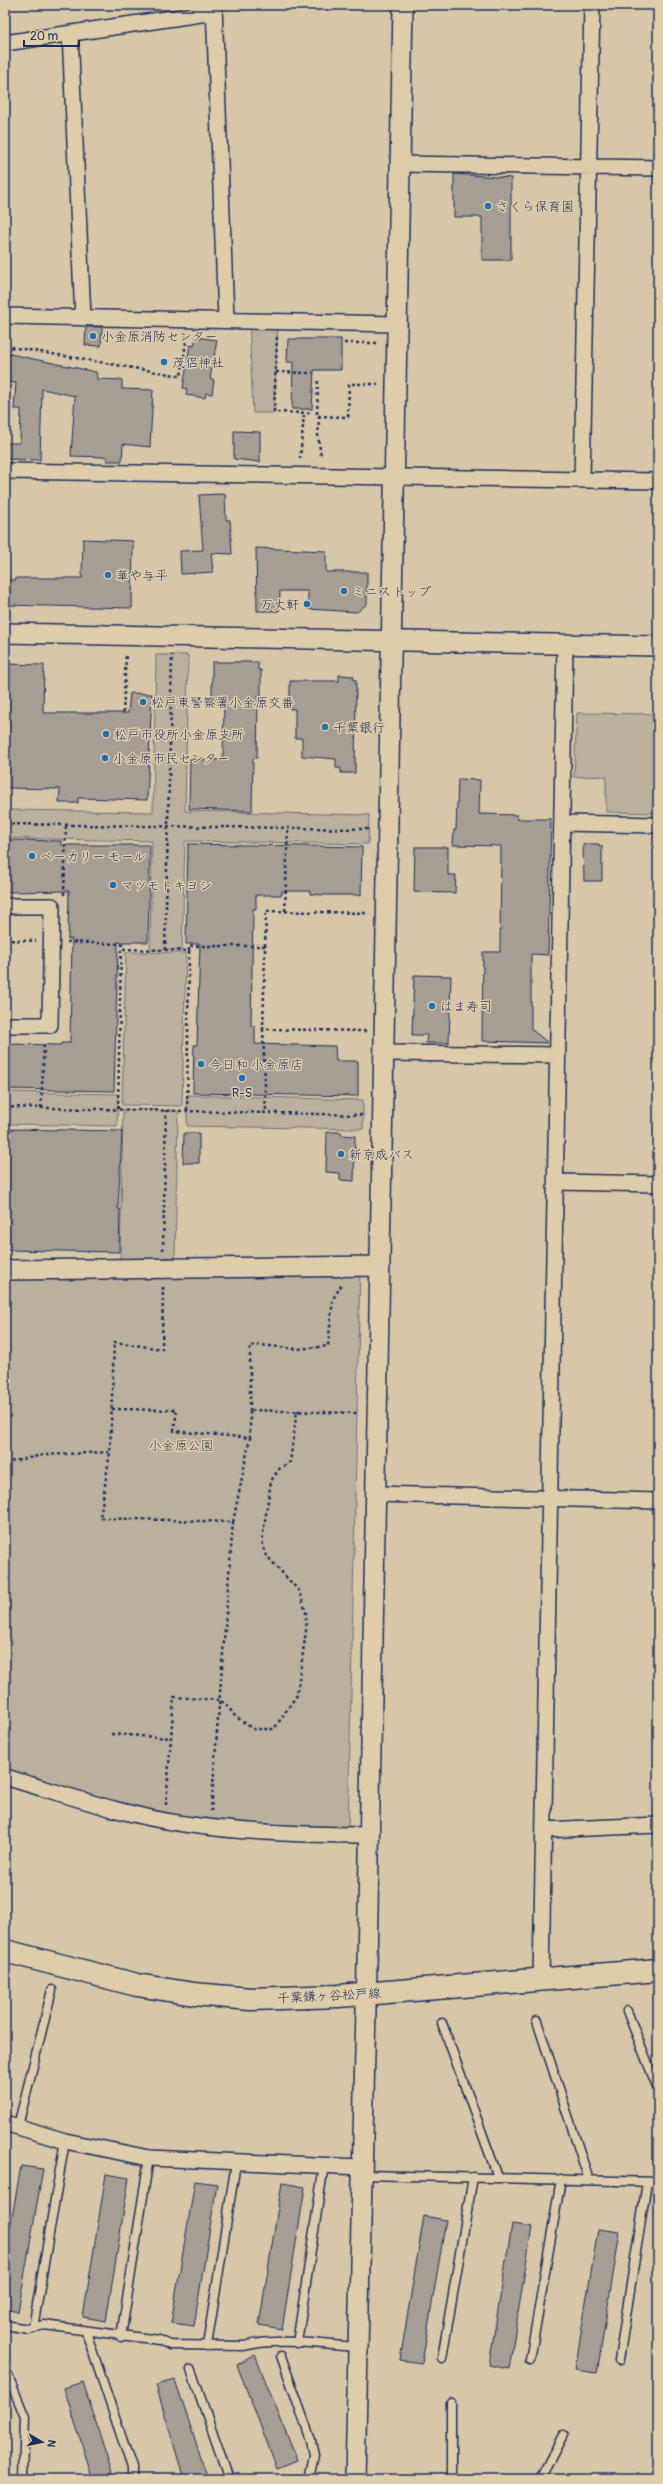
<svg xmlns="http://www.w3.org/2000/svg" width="663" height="2484" font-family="Pangolin,'Klee One',sans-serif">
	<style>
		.green { fill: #bbb09d; stroke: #6b707e }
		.building { fill: #a69e94; stroke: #1b2f5e }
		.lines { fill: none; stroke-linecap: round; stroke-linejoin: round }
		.service-casing { stroke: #1b2f5e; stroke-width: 11 }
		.minor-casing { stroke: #1b2f5e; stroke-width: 18 }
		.tertiary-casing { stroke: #1b2f5e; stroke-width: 22 }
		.primary-casing { stroke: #1b2f5e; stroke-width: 25 }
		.path { stroke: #1b2f5e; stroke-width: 2.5; stroke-dasharray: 3 3; stroke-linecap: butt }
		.service { stroke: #dfccaa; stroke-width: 8 }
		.minor { stroke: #dfccaa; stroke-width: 15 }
		.tertiary { stroke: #dfccaa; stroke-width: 19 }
		.primary { stroke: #dfccaa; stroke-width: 22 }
		.poi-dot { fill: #1f6fb2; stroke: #dfccaa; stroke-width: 1.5 }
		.labels { text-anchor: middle; stroke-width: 3; stroke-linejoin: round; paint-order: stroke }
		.poi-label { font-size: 13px; fill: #1b2f5e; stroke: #dfccaa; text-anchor: start }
		.park-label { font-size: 13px; fill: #2b3c64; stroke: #dfccaa }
		.street-label { font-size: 13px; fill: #1b2f5e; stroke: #dfccaa }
	</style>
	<rect width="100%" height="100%" fill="#d7c6a7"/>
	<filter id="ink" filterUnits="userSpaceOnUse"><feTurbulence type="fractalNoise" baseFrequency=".025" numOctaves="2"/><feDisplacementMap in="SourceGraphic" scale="8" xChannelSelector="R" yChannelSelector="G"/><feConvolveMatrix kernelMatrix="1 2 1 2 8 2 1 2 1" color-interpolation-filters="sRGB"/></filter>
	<g filter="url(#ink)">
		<!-- green -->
		<path class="green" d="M249,320L278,321L274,412L272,413H253Z
			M156,655H188L185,811L369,815L368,844L185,841L182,950H150L152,841L5,838V810L153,812Z
			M577,713L658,714V813L606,812V776L574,777Z
			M126,952L186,953L182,1106L122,1105Z
			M5,1092L118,1094L117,1126L5,1124Z
			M187,1095L363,1100V1129L187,1126Z
			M123,1109L178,1111L175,1257L120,1260Z
			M360,1266L348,1835L214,1827L5,1777V1270Z"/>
		<!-- building -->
		<path class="building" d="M454,174L511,178V260H482V217H454Z
			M86,327H102L101,346L85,345Z
			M196,337L217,340L210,379L214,380L212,394L206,393L205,398L186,395L187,389L183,388L190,345L194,346Z
			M288,339H341V370H314L312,409H292L293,362H287Z
			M5,353L96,372L97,379L122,380V389L153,390L150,447L123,444L122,461H107V457L71,456L75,396L42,389L40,460L5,459V443H20L21,409H14L16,383L5,382Z
			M234,431L260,432V462L234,459Z
			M225,494L226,520H230L232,554L211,553L213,572L181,574L180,551L203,550L199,495Z
			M83,539L133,541L132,608L5,605V580H16V578H82Z
			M256,548L326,551V572H367V604L357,612L308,609V591H280L279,611H257Z
			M212,662H258V670H261V696H258L257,758H253L252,811L189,809L190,759L223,760L224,705H212Z
			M5,664L44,665L43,713H128L130,693L152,694L147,800L78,798V803H59L60,789L5,788Z
			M339,675L354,676L353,680H356L355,773H341V768H336V759L302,756V738H295V709H290V681H339Z
			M458,779L480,780L479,814L517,815V819H551L548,955L531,954V1029L548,1043L482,1041L483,952H500L501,846L453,845L454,830H456Z
			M5,840L61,841V845H150L148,942H118L114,1091L5,1089V1044L61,1045V1043H70L72,939H68L69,891L5,892Z
			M188,844L362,847L361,895H323L310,894V891H282V895H256V909H253L251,1026H255V1044L335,1046L336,1061H358V1096L193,1093L194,1045H197L200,944H186Z
			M583,844H599V846H602V881H584Z
			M415,847H448V875H456L455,893L414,892Z
			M414,975L451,976L449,1043H426L427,1035H412Z
			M5,1129L122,1131L118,1209H120L119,1252L5,1250Z
			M327,1132H341V1135L355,1136L354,1181L340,1180V1173L326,1172Z
			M184,1133H199V1163H183Z
			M21,2166L43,2169L18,2312L5,2309V2257Z
			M106,2174L129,2178L106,2321L83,2317Z
			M195,2181L217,2184L194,2326L171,2323Z
			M282,2183L305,2187L282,2329L259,2325Z
			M424,2216L446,2220L422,2363L400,2360Z
			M512,2224L532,2227L509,2369L489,2365Z
			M598,2229L620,2232L597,2373L575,2370Z
			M255,2355L297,2460L277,2468L237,2365Z
			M175,2380L208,2479H184L156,2385Z
			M83,2382L114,2479H93L64,2388Z"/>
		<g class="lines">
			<!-- service casing -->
			<g class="service-casing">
				<path id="service" d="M627,2011L658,2089
					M537,2021L589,2180
					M442,2023L498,2177
					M18,2126L52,1990
					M362,2175L658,2182
					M5,2325L28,2329L44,2325L159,2340L170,2345L244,2346C277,2337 324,2345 358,2347
					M33,2328L65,2141
					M86,2332L132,2468V2479
					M121,2337L149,2158
					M297,2343L324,2165
					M207,2346L236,2163
					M281,2356L311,2440L314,2455L309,2479
					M442,2358L473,2177
					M530,2360L561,2179
					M619,2360L647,2182
					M5,2368L25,2417L23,2479
					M191,2370L229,2479
					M451,2403V2479
					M540,2479L563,2435"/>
			</g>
			<!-- minor casing -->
			<g class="minor-casing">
				<path id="minor" d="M214,5L226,319
					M70,33L83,318
					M5,43L214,12
					M399,164L658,168
					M5,316L396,324
					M5,471L658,481
					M582,480L592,5
					M563,823L658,825
					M5,906H52L50,1025H5
					M384,1053L558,1055
					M556,1182L658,1184
					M374,1494L658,1501
					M5,1777C64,1794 123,1815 184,1824C245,1833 308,1835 369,1835
					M544,1830L658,1825
					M541,1979L565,644
					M5,2123L65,2141L149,2158L362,2167"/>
			</g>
			<!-- tertiary casing -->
			<g class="tertiary-casing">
				<path id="tertiary" d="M5,633L658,646
					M5,1270L380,1266
					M355,2479L367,1966L403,5"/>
			</g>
			<!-- primary casing -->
			<g class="primary-casing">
				<path id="primary" d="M5,1951L137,1985L194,1994L251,1999L338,1996L658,1970"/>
			</g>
			<!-- path -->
			<path class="path" d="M277,337L274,412L311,413
				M344,343H380
				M5,346L181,376L187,335
				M276,372L313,373
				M318,381L317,416L348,417L349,384H378
				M319,416L318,436L321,456
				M300,459L304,415
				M123,713L126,654
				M5,824L368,829
				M64,895L66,824
				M285,911L288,827
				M5,940L36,941
				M67,942L122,944L121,949
				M165,950L189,951L187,1111
				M189,951V946H265
				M263,1029L266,1112
				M366,1031L263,1029L266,911L369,913
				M5,1107L363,1115
				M41,1108L44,1042
				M118,1109L121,949L165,950L172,655
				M163,1250L166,1110
				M163,1287L162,1349L114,1342L110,1452L100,1518L233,1522L211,1811
				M112,1409L177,1410L174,1431L250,1438V1410L357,1413
				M250,1411V1346L260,1345L298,1349L328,1346L333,1299L342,1284
				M5,1463L43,1455L110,1452
				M233,1522L250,1438
				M111,1734L171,1738
				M166,1805L174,1697L219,1700L226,1704L235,1716L253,1729H274L297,1695L306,1631V1612L299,1591L265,1554L262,1540L271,1481L279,1469L290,1462L297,1411H302"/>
			<!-- service -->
			<use href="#service" class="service"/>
			<!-- minor -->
			<use href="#minor" class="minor"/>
			<!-- tertiary -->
			<use href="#tertiary" class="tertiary"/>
			<!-- primary -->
			<use href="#primary" class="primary"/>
		</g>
	</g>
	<!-- markers -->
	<g class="poi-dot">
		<circle cx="488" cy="206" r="4"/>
		<circle cx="93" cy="336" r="4"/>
		<circle cx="164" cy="362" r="4"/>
		<circle cx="108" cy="575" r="4"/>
		<circle cx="344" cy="591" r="4"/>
		<circle cx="307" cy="604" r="4"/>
		<circle cx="143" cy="702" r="4"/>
		<circle cx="325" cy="727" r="4"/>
		<circle cx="106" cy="734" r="4"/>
		<circle cx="105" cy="758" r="4"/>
		<circle cx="32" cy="856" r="4"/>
		<circle cx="113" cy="885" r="4"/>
		<circle cx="432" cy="1006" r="4"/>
		<circle cx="201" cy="1064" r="4"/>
		<circle cx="242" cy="1078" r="4"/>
		<circle cx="341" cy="1154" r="4"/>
	</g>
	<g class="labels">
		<!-- poi labels -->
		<g class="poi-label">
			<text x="496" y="211">さくら保育園</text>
			<text x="101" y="341">小金原消防センター</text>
			<text x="172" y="367">茂侶神社</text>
			<text x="116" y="580">華や与平</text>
			<text x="352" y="596">ミニストップ</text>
			<text x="299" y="609" text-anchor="end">万丈軒</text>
			<text x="151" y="707">松戸東警察署小金原交番</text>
			<text x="333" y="732">千葉銀行</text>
			<text x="114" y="739">松戸市役所小金原支所</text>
			<text x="113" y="763">小金原市民センター</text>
			<text x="40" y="861">ベーカリー モール</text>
			<text x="121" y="890">マツモトキヨシ</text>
			<text x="440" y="1011">はま寿司</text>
			<text x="209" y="1069">今日和 小金原店</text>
			<text x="242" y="1097" text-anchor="middle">R-S</text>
			<text x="349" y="1159">新京成バス</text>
		</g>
		<!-- park labels -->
		<g class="park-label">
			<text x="181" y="1450">小金原公園</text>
		</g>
		<!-- street labels -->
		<g class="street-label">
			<text transform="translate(329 1995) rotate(-3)" y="5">千葉鎌ヶ谷松戸線</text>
		</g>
	</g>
	<!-- margin -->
	<rect width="663" height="2484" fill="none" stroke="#dfccaa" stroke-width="20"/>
	<rect x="10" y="10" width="643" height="2464" fill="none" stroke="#1b2f5e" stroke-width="1.5" filter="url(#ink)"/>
	<!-- north arrow -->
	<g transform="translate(42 2442) rotate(99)" stroke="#dfccaa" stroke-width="3" paint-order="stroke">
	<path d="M0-3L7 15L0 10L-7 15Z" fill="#1b2f5e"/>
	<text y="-6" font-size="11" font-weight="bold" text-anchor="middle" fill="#1b2f5e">N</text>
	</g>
	<!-- scale -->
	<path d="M24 40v6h55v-6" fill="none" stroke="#1b2f5e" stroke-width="2"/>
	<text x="30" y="40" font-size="12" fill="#1b2f5e" stroke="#dfccaa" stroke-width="3" paint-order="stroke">20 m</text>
</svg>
